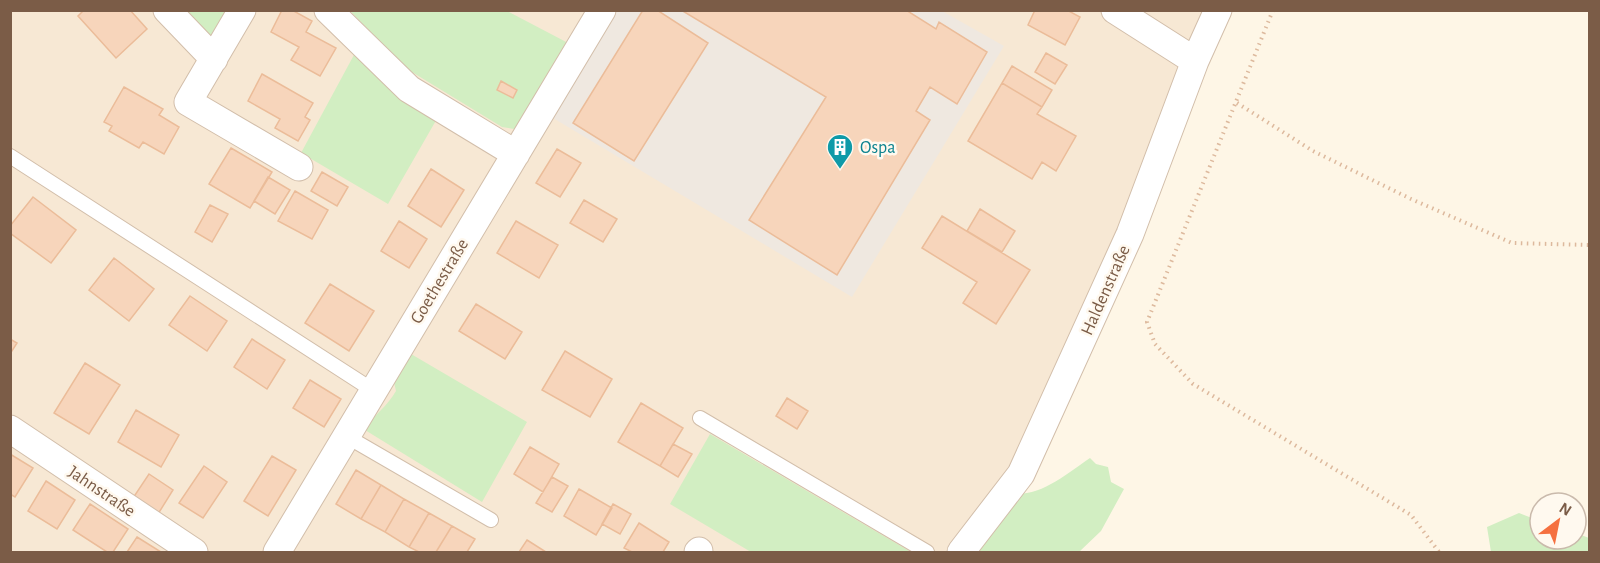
<svg xmlns="http://www.w3.org/2000/svg" width="1600" height="563" font-family="'Alegreya Sans',sans-serif">
	<style>
		.residential { fill: #f7e8d4 }
		.industrial { fill: #efe8e0 }
		.green { fill: #d2eec2 }
		.building { fill: #f7d5bb; stroke: #ebbc99; stroke-width: 1.5 }
		.lines { fill: none; stroke-linecap: round; stroke-linejoin: round }
		.lane-casing { stroke: #d2beaa; stroke-width: 16 }
		.street-casing { stroke: #d2beaa; stroke-width: 29 }
		.path { stroke: #ddb99d; stroke-width: 4; stroke-dasharray: 1.5 4.5; stroke-linecap: butt }
		.lane { stroke: #fff; stroke-width: 14 }
		.street { stroke: #fff; stroke-width: 27 }
		.labels { text-anchor: middle; stroke-width: 5; stroke-linejoin: round; paint-order: stroke }
		.culture-label { font-size: 18px; fill: #0d838f; stroke: #fff9ef; text-anchor: start }
		.street-label { font-size: 18px; fill: #7b5c47; stroke: #fff9ef }
	</style>
	<rect width="100%" height="100%" fill="#fef6e6"/>
	<!-- residential -->
	<path class="residential" d="M10,11H1218L1052,407L961,552H11Z"/>
	<!-- industrial -->
	<path class="industrial" d="M617,11H942L1004,46L852,297L553,118Z"/>
	<!-- green -->
	<path class="green" d="M177,11H231L211,37Z
		M350,11H507L570,44L519,127L514,129L502,127L407,69Z
		M355,53L438,117L388,204L301,153Z
		M411,354L527,422L482,502L365,430C374,414 387,407 396,391L394,382Z
		M710,434L911,552H751L670,504Z
		M1090,458L1096,464L1108,467L1111,482L1124,489L1101,531L1079,552H971L1015,494C1043,495 1068,473 1090,458Z
		M1519,513L1540,521V539H1576V533L1589,538V552H1491L1487,527Z"/>
	<!-- building -->
	<path class="building" d="M84,10H130L147,29L116,58L78,16Z
		M282,10H292L312,21L306,32L336,48L320,76L291,60L299,47L271,32Z
		M643,10H657L708,43L634,161L573,123Z
		M681,10H906L936,29L939,22L987,52L957,104L930,87L916,111L930,120L837,275L749,220L826,97Z
		M1035,10H1067L1080,17L1065,45L1028,25Z
		M1046,53L1067,65L1055,84L1035,72Z
		M1012,66L1052,90L1042,107L1002,83Z
		M262,74L313,103L305,117L310,120L298,141L275,128L280,119L248,101Z
		M501,81L517,90L513,98L497,90Z
		M1002,83L1042,107L1037,114L1076,136L1056,171L1042,162L1032,179L968,141Z
		M124,87L163,109L159,115L179,127L164,154L143,142L139,148L109,131L112,126L104,122Z
		M231,148L272,172L250,208L209,184Z
		M557,149L581,163L560,197L536,183Z
		M431,169L464,190L441,227L408,206Z
		M322,172L348,187L337,206L311,191Z
		M268,177L290,190L275,214L254,201Z
		M295,191L328,210L312,239L278,221Z
		M33,197L76,230L51,263L10,233V226Z
		M584,200L617,219L603,242L570,223Z
		M210,205L228,214L212,242L195,232Z
		M980,209L1015,231L1002,252L967,231Z
		M942,216L1030,270L996,324L963,303L977,282L922,248Z
		M399,221L427,239L409,268L381,251Z
		M516,221L558,245L539,278L497,253Z
		M114,258L154,289L129,321L89,290Z
		M330,284L374,311L349,351L305,323Z
		M190,296L227,321L207,351L169,325Z
		M476,304L522,332L505,359L459,331Z
		M10,339L17,343L10,354Z
		M252,339L285,360L267,389L234,367Z
		M565,351L612,379L590,417L542,390Z
		M85,363L120,385L89,434L54,413Z
		M310,380L341,399L324,427L293,408Z
		M787,398L808,411L797,429L776,416Z
		M641,403L683,428L660,466L618,442Z
		M136,410L179,435L161,467L118,442Z
		M673,444L692,454L678,477L660,466Z
		M530,447L559,464L543,492L514,474Z
		M10,454L33,468L15,497L10,494Z
		M272,456L296,470L268,516L244,501Z
		M204,466L227,482L203,518L179,503Z
		M356,470L381,485L361,519L336,504Z
		M149,474L173,490L158,514L133,498Z
		M552,477L568,486L552,512L536,503Z
		M46,481L75,500L57,529L28,511Z
		M381,485L404,499L385,532L361,519Z
		M579,489L612,508L596,535L564,516Z
		M404,499L429,513L409,547L385,532Z
		M90,504L128,529L113,552H107L73,530Z
		M613,504L631,514L620,534L602,524Z
		M429,513L452,526L436,552H419L409,547Z
		M639,523L669,542L663,552H632L624,548Z
		M452,526L475,539L467,552H436Z
		M137,537L161,552H127Z
		M527,540L546,552H519Z"/>
	<g class="lines">
		<!-- lane casing -->
		<g class="lane-casing">
			<path id="lane" d="M10,156L374,391
				M700,418L927,552
				M346,436L491,520"/>
		</g>
		<!-- street casing -->
		<g class="street-casing">
			<path id="street" d="M167,10L214,59
				M242,10L188,102L299,167
				M328,10L409,89L516,154
				M1115,10L1195,61
				M10,429L194,552
				M277,552L602,10
				M698,552L699,551
				M961,552L1021,474L1130,234L1195,61L1218,10"/>
		</g>
		<!-- path -->
		<path class="path" d="M1273,10L1147,322L1155,344L1193,384L1411,515L1439,552
			M1237,103L1313,151L1411,199L1512,243L1590,245"/>
		<!-- lane -->
		<use href="#lane" class="lane"/>
		<!-- street -->
		<use href="#street" class="street"/>
	</g>
	<!-- icons -->
	<defs>
		<g id="building-pin" transform="scale(1.35)"><path d="M0 17L-7.5 6A9.5 9.5 0 1 1 7.5 6Z" fill="#0f9aa8" stroke="#fff9ef"/><path d="M-4-6H4V6H1V3H-1V6H-4ZM-2.5-4.3h1.7v1.8h-1.7ZM.8-4.3h1.7v1.8H.8ZM-2.5-1h1.7V.8h-1.7ZM.8-1h1.7V.8H.8Z" fill="#fff"/></g>
	</defs>
	<g fill-rule="evenodd">
		<use href="#building-pin" x="840" y="147"/>
	</g>
	<g class="labels">
		<!-- culture labels -->
		<g class="culture-label">
			<text x="860" y="153">Ospa</text>
		</g>
		<!-- street labels -->
		<g class="street-label">
			<text transform="translate(439 281) rotate(-59)" y="6">Goethestraße</text>
			<text transform="translate(1105 290) rotate(-66)" y="6">Haldenstraße</text>
			<text transform="translate(102 491) rotate(34)" y="6">Jahnstraße</text>
		</g>
	</g>
	<!-- border -->
	<rect width="1600" height="563" fill="none" stroke="#7b5c47" stroke-width="24"/>
	<!-- north arrow -->
	<g transform="translate(1558 521) rotate(32)"><circle r="28" fill="#fff9ef" stroke="#cabaac" stroke-width="1.5"/>
	<path d="M0-4.5L10 22L0 15L-10 22Z" fill="#f5703f"/>
	<text y="-9" font-size="16" font-weight="bold" text-anchor="middle" fill="#7b5c47">N</text>
	</g>
</svg>
